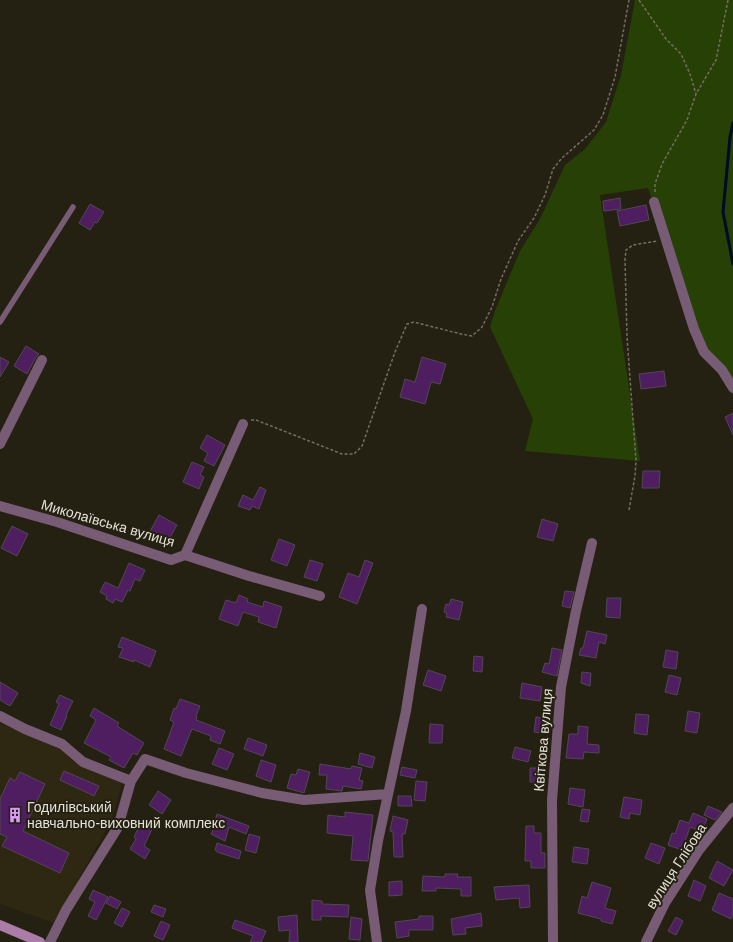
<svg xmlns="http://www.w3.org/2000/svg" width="733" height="942" font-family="Arial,sans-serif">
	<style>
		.built { fill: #2e2812 }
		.green { fill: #274005 }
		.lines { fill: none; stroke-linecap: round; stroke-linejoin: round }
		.stream { stroke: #000929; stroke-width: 3 }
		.building { fill: #4f1e60; stroke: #514755 }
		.path { stroke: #726f62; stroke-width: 1.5; stroke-dasharray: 3 2; stroke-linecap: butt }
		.lane { stroke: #785c76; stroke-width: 5.5 }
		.street { stroke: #785c76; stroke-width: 10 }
		.secondary { stroke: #aa7ca7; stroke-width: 10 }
		.labels { text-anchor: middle; stroke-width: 4; stroke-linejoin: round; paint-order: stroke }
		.street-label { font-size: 14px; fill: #e4e2d8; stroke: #252112 }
		.poi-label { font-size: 14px; fill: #e4e2d8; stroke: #252112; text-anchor: start }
	</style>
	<rect width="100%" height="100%" fill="#252112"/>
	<!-- built -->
	<path class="built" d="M0,723L59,747L72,761L122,783L112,819L54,923L0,904Z"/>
	<!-- green -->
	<path class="green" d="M635,0H733V395L721,374L696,348L666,240L648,188L600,195L640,461L525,451L533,419L490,327L495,311L520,251L540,219L565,165L585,149L606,122L621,75Z"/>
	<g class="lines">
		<!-- stream -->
		<path class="stream" d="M733,123L730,137L723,212L733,264"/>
	</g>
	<!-- building -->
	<path class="building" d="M620,198L621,209L604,211L603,201Z
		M90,204L104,212L97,223L95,222L90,230L79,223Z
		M646,205L649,220L620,226L617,211Z
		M26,346L39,354L36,357L27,374L14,366Z
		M0,357L9,362L0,377Z
		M422,357L446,364L440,384L431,382L425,404L400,397L405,379L415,382Z
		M664,371L666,386L641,389L639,374Z
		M733,413V435L725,417Z
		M207,435L225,445L214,466L204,461L208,453L200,448Z
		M192,462L204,467L200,475L204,477L199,489L183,482Z
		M643,471H660L659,488H642Z
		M260,487L266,490L259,509L252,506L250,510L238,506L243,495L253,500Z
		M159,515L177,525L168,541L164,538L162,541L156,537L155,539L148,535Z
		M542,519L558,524L553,541L537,537Z
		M12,526L28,534L17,556L1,548Z
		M279,539L295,545L287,566L271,560Z
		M310,560L323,564L317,581L304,577Z
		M365,560L373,563L357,604L339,597L348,573L359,577Z
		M129,563L145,570L140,581L135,579L130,591L128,590L122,602L115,599L113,603L106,599L107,596L100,592L105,582L118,588Z
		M565,591L574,592L570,608L562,606Z
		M239,595L248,599L247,602L263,607L264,601L282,607L276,628L258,622L259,617L243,612L238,626L219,619L226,600L236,603Z
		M607,598H621L620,618L606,617Z
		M451,599L463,602L459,620L446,617L447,613L444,612L446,604L449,605Z
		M587,631L607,635L605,644L599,642L596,658L579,655L581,648H583Z
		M122,637L156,651L150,667L134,660V662L119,657L123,648L118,647Z
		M552,648L562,650L557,676L542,672L545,663L549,664Z
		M666,650L678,652L676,669L663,667Z
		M474,656L483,657L482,672L473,671Z
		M428,670L446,676L441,691L423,685Z
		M582,672L591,673L590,686L581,683Z
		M669,675L681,678L677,695L665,692Z
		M0,682L18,693L10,706L0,700Z
		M522,683L542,687L540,701L520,698Z
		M60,695L73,701L66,715L67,716L61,730L50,725L59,704L56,702Z
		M180,699L200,706L196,716L197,717L196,720L225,731L220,744L210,740L211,736L192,729L181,756L164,749L174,722L170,720L174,708L176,709Z
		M94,708L119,723L117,726L144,743L137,755L133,753L124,768L109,760L111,757L84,743L96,720L90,716Z
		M688,711L700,713L697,733L685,731Z
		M636,714L649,715L647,735L634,733Z
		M536,717L551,720L548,734L534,732Z
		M430,724L443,725L442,743H429Z
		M578,726L588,727L587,744L599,745V753L584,752L583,759L566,758L569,734H578Z
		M248,738L267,745L263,756L244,749Z
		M515,747L531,751L528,762L512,758Z
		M219,748L234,754L227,770L212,764Z
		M360,753L375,757L372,768L358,764Z
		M261,760L276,765L271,782L256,776Z
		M320,764L351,769L352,766L362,768L359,780L363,781L361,789L343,786L342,791L326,789L327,775H319Z
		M402,767L417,770L415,778L400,775Z
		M530,768H544V783L530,782Z
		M298,769L310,772L304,793L287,788L291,774L296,775Z
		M64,771L99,786L94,796L60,780Z
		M20,772L45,784L23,831L69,853L60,873L2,846L7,837L0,834V799L10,778L15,781Z
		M416,781L427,782L425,801L414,800Z
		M570,788L585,790L583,807L568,804Z
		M158,791L171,800L162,814L149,805Z
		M398,796H411L412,806H398Z
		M624,797L642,800L640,815L630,813L629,819L620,817Z
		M708,806L722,812L715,820L704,815Z
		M582,809L590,810L588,822L580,821Z
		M345,812L373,815L368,861L351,860L353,836L327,833L328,815L345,817Z
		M693,813L707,819L702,832L690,827L682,850L668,845L672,833L675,834L680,820L689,823Z
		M217,814L249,826L246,834L229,827L225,841L211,834L217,822L215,821Z
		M393,816L408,820L405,834H402L403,857H394L393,832L390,831Z
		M141,822L153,827L144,846L150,850L145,859L130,849L136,839L134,837Z
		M526,826H534V833H541V853H545V868H531V861H525Z
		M249,834L260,837L256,853L245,850Z
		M217,843L241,851L239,859L217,852V851L215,850Z
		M651,843L665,848L659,864L645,858Z
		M574,847L589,849L587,864L572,862Z
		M717,861L733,870L724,886L709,878Z
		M445,874H458L457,877H471V896H461V889L436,888V891H422L423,876L445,877Z
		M694,880L706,886L700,901L688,896Z
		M402,881V895L389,896V882Z
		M592,882L611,888L605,908L616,911L612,924L601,921V919L578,913L582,896L587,898Z
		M529,885L530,907L520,908L519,898L496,900L494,887Z
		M93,890L108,897L96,920L88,916L95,902L89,899Z
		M719,893L733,899V914L731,919L712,910Z
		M110,896L121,902L117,909L106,903Z
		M312,900L322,901V904L349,905L348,917L321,916V920H312Z
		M154,905L166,909L163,917L151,912Z
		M122,908L130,912L122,927L114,923Z
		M481,913L482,926L465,928L466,934L453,935L451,919Z
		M297,915L298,942H289L290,930L279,931L278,917Z
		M419,916H433V930H409V936L397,938L395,922L419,919Z
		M351,917L362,919L360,940L349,939Z
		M676,917L683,921L676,935L668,931Z
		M235,920L266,931L261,942H250L253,936L232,928Z
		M161,921L170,925L163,940L154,936Z"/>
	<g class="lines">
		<!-- path -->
		<path class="path" d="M639,0L666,39L681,54L690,74L696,94
			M655,192V184L662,164L687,120L696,94L716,60L728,0
			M251,420H256L342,454H354L362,446L395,352L407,324L414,322L461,334L472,336L482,327L492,307L501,279L518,241L534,218L545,195L553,169L562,158L594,130L603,115L615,77L629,0
			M629,510L635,476L636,461L627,337L625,260L626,250L633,245L657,241"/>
		<!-- lane -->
		<path class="lane" d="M0,322L73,207"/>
		<!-- street -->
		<path class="street" d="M654,202L694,329L704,352L722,370L733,388
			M0,444L42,360
			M0,506L57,522L171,560L185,555L243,424
			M185,555L249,576L320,596
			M0,716L25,729L62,744L83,762L131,781
			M50,942L66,910L118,827L131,781L145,759L186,773L262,793L304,800L388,794
			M377,942L370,890L378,841L406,711L422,609
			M553,942L552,800L561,687L576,611L592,543
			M646,942L665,903L699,850L733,808"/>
		<!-- secondary -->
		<path class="secondary" d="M0,925L40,942"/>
	</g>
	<!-- icons -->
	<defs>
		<g id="building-bare" transform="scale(1.2)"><path d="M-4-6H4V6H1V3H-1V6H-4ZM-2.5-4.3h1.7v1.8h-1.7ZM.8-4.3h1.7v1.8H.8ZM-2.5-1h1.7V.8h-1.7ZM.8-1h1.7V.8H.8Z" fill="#da9af6" stroke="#252112" stroke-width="2.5" paint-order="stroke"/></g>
	</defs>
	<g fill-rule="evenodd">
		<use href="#building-bare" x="15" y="815"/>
	</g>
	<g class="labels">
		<!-- street labels -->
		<g class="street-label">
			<text transform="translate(108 523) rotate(16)" y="5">Миколаївська вулиця</text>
			<text transform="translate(543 740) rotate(-85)" y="5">Квіткова вулиця</text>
			<text transform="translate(676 866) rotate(-57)" y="5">вулиця Глібова</text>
		</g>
		<!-- poi labels -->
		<g class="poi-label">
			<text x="27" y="812">Годилівський<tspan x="27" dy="16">навчально-виховний комплекс</tspan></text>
		</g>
	</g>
</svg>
